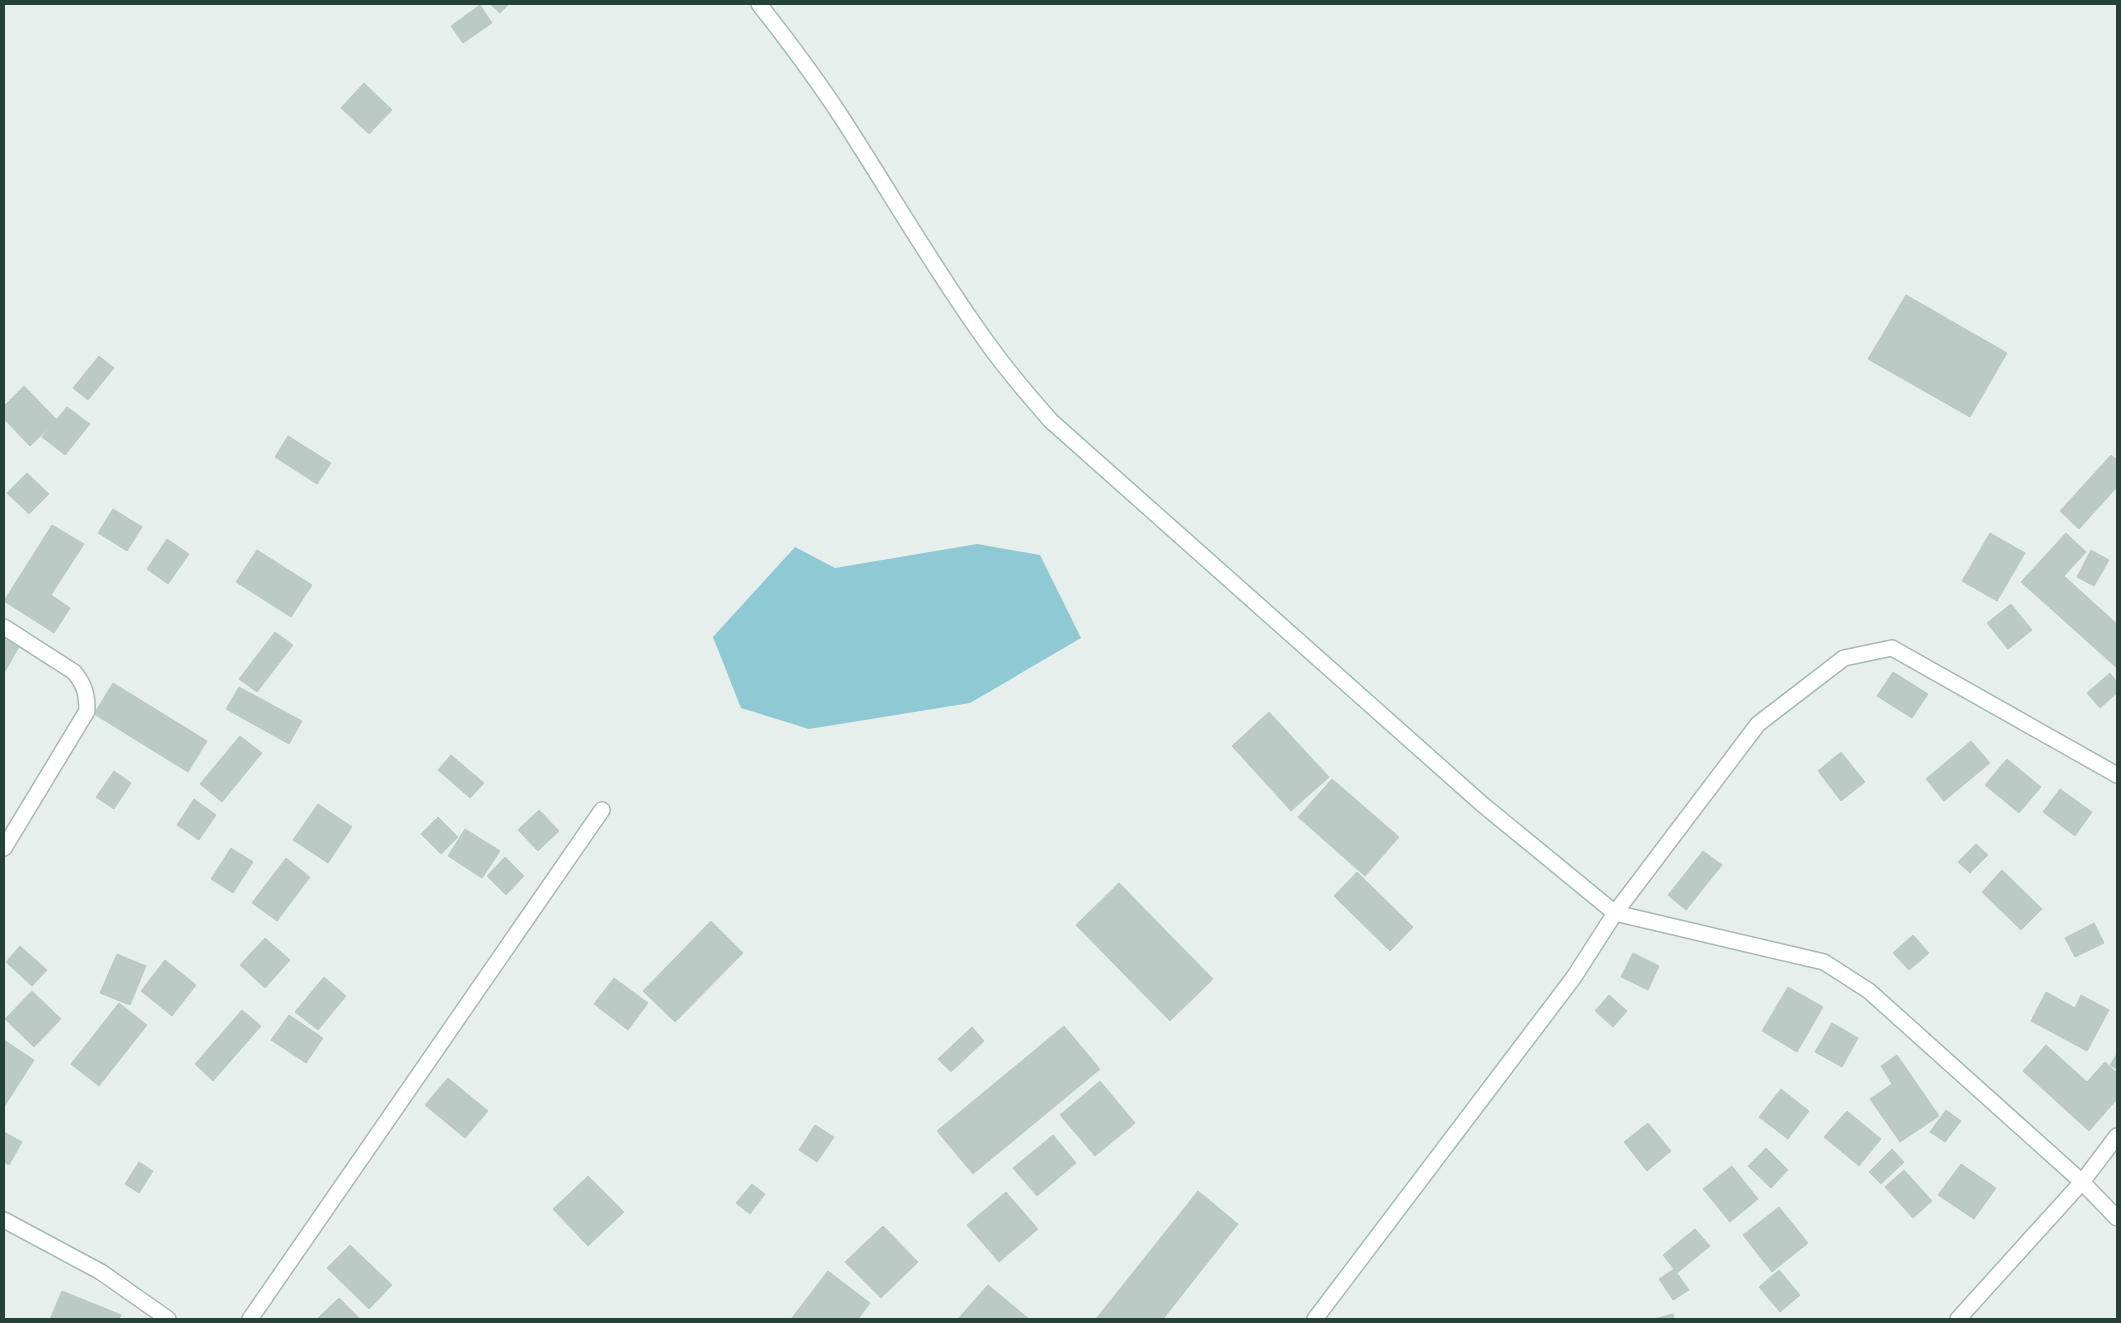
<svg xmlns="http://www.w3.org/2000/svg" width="2121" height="1323" font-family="Quicksand,sans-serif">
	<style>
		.water { fill: #8ec9d4 }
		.building { fill: #bbcac4; stroke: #b8c9c2 }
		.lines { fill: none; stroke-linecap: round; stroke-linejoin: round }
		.street-casing { stroke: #a8b8b2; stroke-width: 18 }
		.secondary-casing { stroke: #a4bbb3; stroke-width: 18 }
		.street { stroke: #fff; stroke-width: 15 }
		.secondary { stroke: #fff; stroke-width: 15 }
	</style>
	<rect width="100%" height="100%" fill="#e6efeb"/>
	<!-- water -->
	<path class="water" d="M977,544L1040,555L1081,638L970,703L809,729L741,708L713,637L795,547L835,568Z"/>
	<!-- building -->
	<path class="building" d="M490,4H509L500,13Z
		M480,5L492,23L463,43L451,26Z
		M364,83L392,110L369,134L341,108Z
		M1906,295L2007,353L1970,417L1868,359Z
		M99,356L114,368L88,400L73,388Z
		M24,386L57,420L30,446L4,419V406Z
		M67,407L90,424L65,455L42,437Z
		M288,436L331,463L317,484L275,457Z
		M2111,455L2117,460V487L2079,529L2060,511Z
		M27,473L49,494L29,514L7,493Z
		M113,509L142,527L127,551L98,533Z
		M52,525L84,544L51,595L70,608L54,633L4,601Z
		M1990,533L2025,553L1997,601L1962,581Z
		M2066,533L2086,552L2064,576L2117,624V668L2021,582Z
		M167,539L189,554L168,584L147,569Z
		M257,550L312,585L291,617L236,582Z
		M2091,550L2109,560L2094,586L2077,577Z
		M2011,604L2032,630L2008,649L1987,623Z
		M275,632L293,645L257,692L239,679Z
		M4,636L20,645L4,673Z
		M1893,672L1928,694L1912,718L1877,696Z
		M2110,673L2117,682V693L2100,708L2087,693Z
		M113,683L207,741L188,772L94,714Z
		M239,687L302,721L289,744L226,709Z
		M1269,712L1329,777L1291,811L1232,746Z
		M240,736L262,753L222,802L200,784Z
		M1971,741L1990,763L1944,801L1926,779Z
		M1841,752L1865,782L1841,801L1818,771Z
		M451,755L484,783L470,798L438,770Z
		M2007,759L2041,787L2019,813L1985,785Z
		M114,771L131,783L114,809L96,797Z
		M1332,779L1399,837L1365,876L1298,817Z
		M2060,789L2092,812L2075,836L2043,812Z
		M194,799L216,815L199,840L177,825Z
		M318,804L352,827L328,863L293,840Z
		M539,810L559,831L538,851L518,830Z
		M438,817L458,837L441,854L421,834Z
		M465,829L500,851L482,878L448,856Z
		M1976,844L1988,855L1970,873L1958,862Z
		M231,848L253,862L233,893L211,879Z
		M1703,851L1722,865L1686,910L1668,895Z
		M505,857L524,876L506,895L487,876Z
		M286,858L310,877L277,921L252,903Z
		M2002,870L2042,909L2021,930L1982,892Z
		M1357,872L1413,927L1390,951L1334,896Z
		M1119,883L1213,979L1170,1021L1076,925Z
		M711,921L743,953L675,1022L643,991Z
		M2094,923L2104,943L2075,957L2065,938Z
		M1913,935L1929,953L1909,970L1893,953Z
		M265,938L290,960L265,988L240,965Z
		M20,946L47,970L32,986L6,962Z
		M1633,953L1659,966L1648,990L1621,977Z
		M117,954L146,966L130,1005L100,993Z
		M165,960L196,985L172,1016L141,991Z
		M324,977L346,996L318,1030L295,1012Z
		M614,978L648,1003L628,1030L594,1004Z
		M1788,987L1823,1007L1797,1052L1762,1031Z
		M32,991L61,1019L34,1047L5,1019Z
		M2046,992L2075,1008L2081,995L2109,1010L2087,1051L2031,1021Z
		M1609,995L1627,1011L1613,1027L1595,1011Z
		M119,1003L147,1025L99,1086L71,1064Z
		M242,1010L261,1026L213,1081L195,1064Z
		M289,1015L323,1038L306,1063L271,1040Z
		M1832,1023L1858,1038L1842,1067L1815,1052Z
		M1064,1026L1100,1069L973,1174L937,1131Z
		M972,1027L984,1041L951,1072L938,1059Z
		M4,1040L34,1060L4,1107Z
		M2046,1045L2087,1082L2105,1062L2117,1073V1099L2089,1131L2023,1071Z
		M2117,1054V1069L2110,1065Z
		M1897,1055L1939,1116L1900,1142L1870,1099L1892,1084L1881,1066Z
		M448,1078L488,1111L465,1138L425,1105Z
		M1100,1081L1135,1123L1095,1156L1060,1115Z
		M1781,1089L1809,1111L1788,1139L1759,1117Z
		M1946,1110L1961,1121L1945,1142L1930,1132Z
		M1847,1111L1881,1139L1859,1166L1824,1137Z
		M1648,1123L1671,1151L1647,1171L1624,1142Z
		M815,1125L834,1137L817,1162L799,1150Z
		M4,1132L22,1142L9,1165L4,1162Z
		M1053,1135L1076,1163L1037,1196L1013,1168Z
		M1766,1148L1788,1170L1771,1188L1748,1166Z
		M1892,1149L1904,1162L1881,1184L1869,1172Z
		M139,1162L153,1171L139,1193L125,1184Z
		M1961,1164L1996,1188L1974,1219L1938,1195Z
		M1732,1166L1758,1199L1730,1222L1703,1189Z
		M1904,1170L1932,1201L1913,1218L1885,1187Z
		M588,1176L624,1212L588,1246L553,1209Z
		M752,1184L765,1194L750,1214L736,1203Z
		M1198,1191L1238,1224L1163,1319H1096Z
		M1006,1192L1038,1229L999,1262L967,1225Z
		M1779,1207L1808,1243L1772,1272L1743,1235Z
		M883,1226L918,1262L881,1298L845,1262Z
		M1695,1229L1710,1246L1677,1273L1663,1255Z
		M350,1245L392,1285L369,1309L327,1268Z
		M1674,1269L1689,1290L1673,1300L1659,1279Z
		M1779,1270L1800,1295L1780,1312L1759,1287Z
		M828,1271L870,1303L858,1319H791Z
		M988,1285L1029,1319H958Z
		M62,1291L121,1315L119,1319H50Z
		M339,1298L360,1319H317Z
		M1673,1314L1674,1319H1654Z"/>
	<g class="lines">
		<!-- street casing -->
		<g class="street-casing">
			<path id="street" d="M4,627L74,672C85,685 87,695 87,711L4,848
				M2117,775L1892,648L1844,658L1758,724L1615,913L1824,962L1869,991L2082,1182L2117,1218
				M4,1220L101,1272L168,1319
				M250,1319L602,810
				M1958,1319L2082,1182L2117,1136"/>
		</g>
		<!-- secondary casing -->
		<g class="secondary-casing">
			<path id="secondary" d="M759,4C788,41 816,78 842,118C890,192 934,269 986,341C1006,369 1028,395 1051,421L1482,804L1615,913L1574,977L1315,1319"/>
		</g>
		<!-- street -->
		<use href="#street" class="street"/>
		<!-- secondary -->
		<use href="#secondary" class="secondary"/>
	</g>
	<!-- border -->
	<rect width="2121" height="1323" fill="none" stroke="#24423a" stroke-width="10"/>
</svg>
